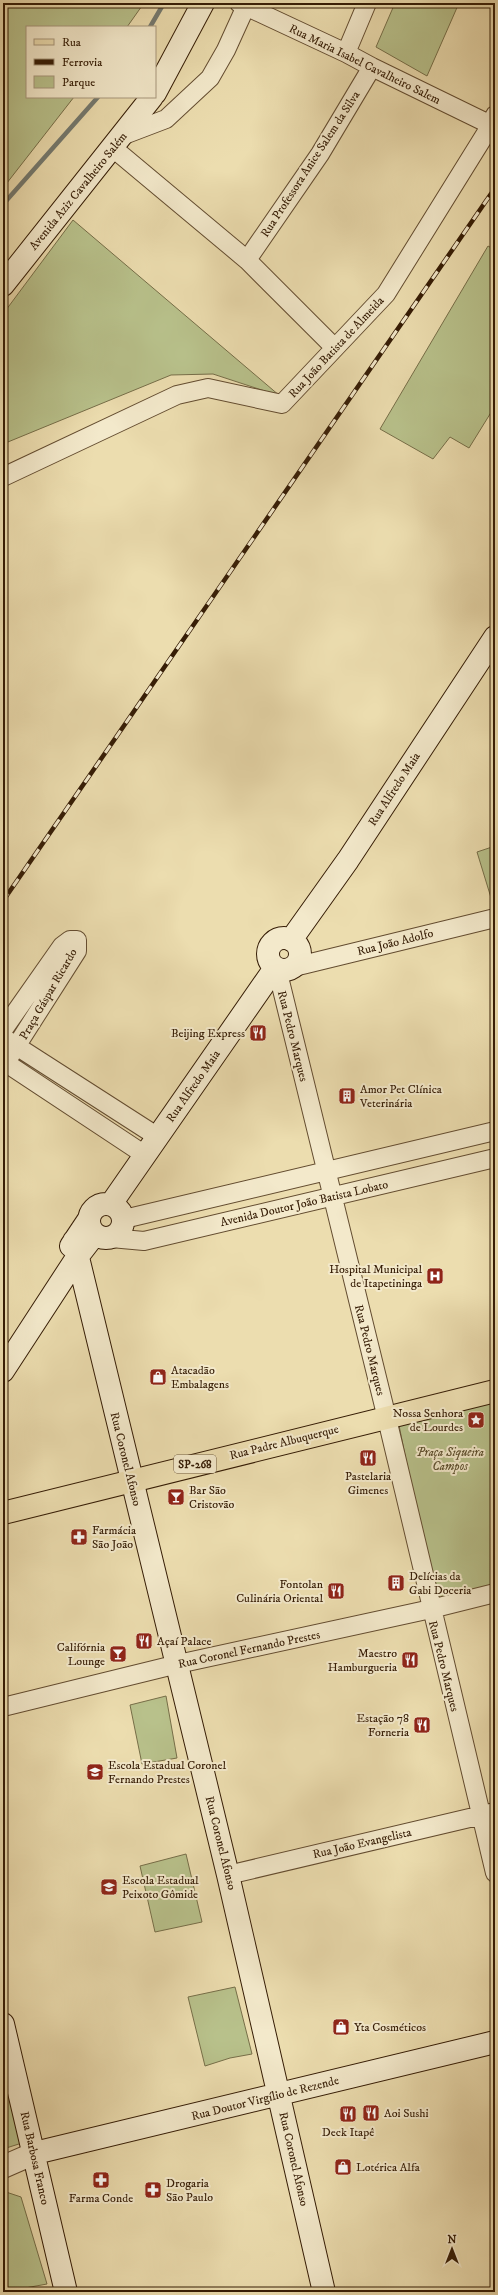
<svg xmlns="http://www.w3.org/2000/svg" width="498" height="2295" font-family="'IM FELL DW Pica',serif">
	<style>
		.green { fill: #b8c18b; stroke: #766e48 }
		.lines { fill: none; stroke-linecap: round; stroke-linejoin: round }
		.stream { stroke: #747a70; stroke-width: 4.5 }
		.minor-casing { stroke: #634c30; stroke-width: 20 }
		.tertiary-casing { stroke: #634c30; stroke-width: 24 }
		.secondary-casing { stroke: #351c05; stroke-width: 24 }
		.primary-casing { stroke: #351c05; stroke-width: 24 }
		.minor { stroke: #f3e9cb; stroke-width: 18 }
		.tertiary { stroke: #f3e9cb; stroke-width: 22 }
		.secondary { stroke: #f3e9cb; stroke-width: 22 }
		.primary { stroke: #ecddaf; stroke-width: 22 }
		.rail-casing { stroke: #351c05; stroke-width: 4.5 }
		.rail { stroke: #f3e9cb; stroke-width: 3; stroke-dasharray: 9; stroke-linecap: butt }
		.labels { text-anchor: middle; stroke-width: 4; stroke-linejoin: round; paint-order: stroke }
		.shield { fill: #f3e9cb; stroke: #6e5a40; stroke-width: 1 }
		.shield-label { font-size: 11px; font-weight: bold; fill: #351c05 }
		.street-label { font-size: 12px; fill: #351c05; stroke: #f3e9cb }
		.poi-label { font-size: 12px; fill: #351c05; stroke: #f3e9cb; text-anchor: start }
		.park-label { font-size: 12px; font-style: italic; fill: #5c4e2d; stroke: #f3e9cb }
	</style>
	<rect width="100%" height="100%" fill="#ecddaf"/>
	<filter id="stains"><feTurbulence type="fractalNoise" baseFrequency=".005" numOctaves="4"/><feColorMatrix values="0 0 0 0 .2 0 0 0 0 .09 0 0 0 0 .02 0 0 0 .5 -.17"/></filter>
	<radialGradient id="worn" r=".72"><stop offset=".6" stop-color="#630" stop-opacity="0"/><stop offset="1" stop-color="#630" stop-opacity=".3"/></radialGradient>
	<!-- green -->
	<path class="green" d="M3,3H144L127,27H27V97H74L3,188Z
		M395,3H459L427,76L376,47Z
		M73,220L280,396L213,374L171,375L3,444V314Z
		M488,246L495,250V406L469,448L450,437L433,459L380,429Z
		M495,846V900L492,901L477,852Z
		M495,1402V1588L434,1602L399,1425Z
		M166,1696L177,1758L142,1764L130,1705Z
		M186,1854L202,1922L155,1932L140,1866Z
		M235,1987L252,2054L230,2058L205,2066L188,1997Z
		M3,2064L22,2143L3,2149Z
		M3,2191L21,2197L47,2284L3,2292Z"/>
	<g class="lines">
		<!-- stream -->
		<path class="stream" d="M150,27L164,3
			M3,208L6,201L98,97"/>
		<!-- minor casing -->
		<g class="minor-casing">
			<path id="minor" d="M239,3L346,53L372,67L491,125
				M346,53L367,3
				M124,135L166,119L210,78L226,50L246,6
				M113,148L247,260L335,348
				M247,260L320,154L372,67
				M3,477L177,395L208,388L282,404L386,294L491,125L495,115
				M294,967L495,918
				M277,969L383,1402L495,1873
				M3,1030L62,946L70,940H77V951L3,1067
				M7,1040L158,1137
				M3,1061L145,1155
				M124,1219L495,1131
				M111,1238L144,1241L495,1158
				M3,1707L178,1664L431,1609L495,1593
				M228,1875L495,1812"/>
		</g>
		<!-- tertiary casing -->
		<g class="tertiary-casing">
			<path id="tertiary" d="M3,2167L35,2153"/>
		</g>
		<!-- secondary casing -->
		<g class="secondary-casing">
			<path id="secondary" d="M155,93L203,3
				M3,285L152,97
				M268 954a16 16 0 1 1 32 0a16 16 0 1 1-32 0Z
				M291,940L348,860L495,637
				M89 1221a17 17 0 1 1 34 0a17 17 0 1 1-34 0Z
				M111,1204L275,968
				M74,1241L228,1875L324,2292
				M71,1246L89,1219
				M3,1371L78,1256L95,1234
				M3,2024L66,2292
				M35,2153L495,2042"/>
		</g>
		<!-- primary casing -->
		<g class="primary-casing">
			<path id="primary" d="M3,1513L495,1391"/>
		</g>
		<!-- minor -->
		<use href="#minor" class="minor"/>
		<!-- tertiary -->
		<use href="#tertiary" class="tertiary"/>
		<!-- secondary -->
		<use href="#secondary" class="secondary"/>
		<!-- primary -->
		<use href="#primary" class="primary"/>
		<!-- rail casing -->
		<g class="rail-casing">
			<path id="rail" d="M3,901L495,188"/>
		</g>
		<!-- rail -->
		<use href="#rail" class="rail"/>
	</g>
	<!-- icons -->
	<defs>
		<g id="restaurant-square" transform="scale(0.9)"><rect x="-9" y="-9" width="18" height="18" rx="4" fill="#8f2418" stroke="#f3e9cb"/><path d="M-5-6h1v4h1v-4h1v4h1v-4h1v5L-1.5 .5V6h-2V.5L-5-1ZM5-6V6H3V1.5H1.5Q1.5-4 5-6Z" fill="#fff"/></g>
		<g id="building-square" transform="scale(0.9)"><rect x="-9" y="-9" width="18" height="18" rx="4" fill="#8f2418" stroke="#f3e9cb"/><path d="M-4-6H4V6H1V3H-1V6H-4ZM-2.5-4.3h1.7v1.8h-1.7ZM.8-4.3h1.7v1.8H.8ZM-2.5-1h1.7V.8h-1.7ZM.8-1h1.7V.8H.8Z" fill="#fff"/></g>
		<g id="hospital-square" transform="scale(0.9)"><rect x="-9" y="-9" width="18" height="18" rx="4" fill="#8f2418" stroke="#f3e9cb"/><path d="M-5-5h3v3.5h4V-5h3V5h-3V1.5h-4V5h-3Z" fill="#fff"/></g>
		<g id="shop-square" transform="scale(0.9)"><rect x="-9" y="-9" width="18" height="18" rx="4" fill="#8f2418" stroke="#f3e9cb"/><path d="M-5-2.5h2.3a2.7 3.5 0 0 1 5.4 0H5L5.5 6h-11ZM-1.5-2.5h3a1.5 2.3 0 0 0-3 0Z" fill="#fff"/></g>
		<g id="sight-square" transform="scale(0.9)"><rect x="-9" y="-9" width="18" height="18" rx="4" fill="#8f2418" stroke="#f3e9cb"/><path d="M0-6L1.8-2.2L6-1.7L2.9 1.2L3.7 5.4L0 3.3L-3.7 5.4L-2.9 1.2L-6-1.7L-1.8-2.2Z" fill="#fff"/></g>
		<g id="bar-square" transform="scale(0.9)"><rect x="-9" y="-9" width="18" height="18" rx="4" fill="#8f2418" stroke="#f3e9cb"/><path d="M-6-5H6L.8 .8V4.5H3.5V6h-7V4.5H-.8V.8Z" fill="#fff"/></g>
		<g id="pharmacy-square" transform="scale(0.9)"><rect x="-9" y="-9" width="18" height="18" rx="4" fill="#8f2418" stroke="#f3e9cb"/><path d="M-2-6h4v4h4v4h-4v4h-4v-4h-4v-4h4Z" fill="#fff"/></g>
		<g id="school-square" transform="scale(0.9)"><rect x="-9" y="-9" width="18" height="18" rx="4" fill="#8f2418" stroke="#f3e9cb"/><path d="M0-5L7-2L0 1L-7-2ZM-4 1L0 2.5L4 1V4Q0 6-4 4Z" fill="#fff"/></g>
	</defs>
	<g fill-rule="evenodd">
		<use href="#restaurant-square" x="258" y="1033"/>
		<use href="#building-square" x="347" y="1096"/>
		<use href="#hospital-square" x="435" y="1276"/>
		<use href="#shop-square" x="158" y="1377"/>
		<use href="#sight-square" x="476" y="1420"/>
		<use href="#restaurant-square" x="368" y="1458"/>
		<use href="#bar-square" x="176" y="1497"/>
		<use href="#pharmacy-square" x="79" y="1537"/>
		<use href="#building-square" x="396" y="1583"/>
		<use href="#restaurant-square" x="336" y="1591"/>
		<use href="#restaurant-square" x="144" y="1641"/>
		<use href="#bar-square" x="118" y="1654"/>
		<use href="#restaurant-square" x="410" y="1660"/>
		<use href="#restaurant-square" x="422" y="1725"/>
		<use href="#school-square" x="95" y="1772"/>
		<use href="#school-square" x="109" y="1887"/>
		<use href="#shop-square" x="341" y="2027"/>
		<use href="#restaurant-square" x="371" y="2113"/>
		<use href="#restaurant-square" x="348" y="2114"/>
		<use href="#shop-square" x="343" y="2167"/>
		<use href="#pharmacy-square" x="101" y="2180"/>
		<use href="#pharmacy-square" x="153" y="2190"/>
	</g>
	<g class="labels">
		<!-- shield labels -->
		<rect class="shield" x="174" y="1455" width="42" height="18" rx="3"/>
		<g class="shield-label">
			<text x="195" y="1468">SP-268</text>
		</g>
		<!-- street labels -->
		<g class="street-label">
			<text transform="translate(365 64) rotate(26)" y="4">Rua Maria Isabel Cavalheiro Salem</text>
			<text transform="translate(310 164) rotate(-57)" y="4">Rua Professora Anice Salem da Silva</text>
			<text transform="translate(78 191) rotate(-51)" y="4">Avenida Aziz Cavalheiro Salém</text>
			<text transform="translate(336 347) rotate(-47)" y="4">Rua João Batista de Almeida</text>
			<text transform="translate(394 789) rotate(-57)" y="4">Rua Alfredo Maia</text>
			<text transform="translate(395 942) rotate(-14)" y="4">Rua João Adolfo</text>
			<text transform="translate(48 994) rotate(-60)" y="4">Praça Gáspar Ricardo</text>
			<text transform="translate(293 1036) rotate(76)" y="4">Rua Pedro Marques</text>
			<text transform="translate(193 1086) rotate(-55)" y="4">Rua Alfredo Maia</text>
			<text transform="translate(304 1203) rotate(-13)" y="4">Avenida Doutor João Batista Lobato</text>
			<text transform="translate(370 1350) rotate(76)" y="4">Rua Pedro Marques</text>
			<text transform="translate(284 1442) rotate(-14)" y="4">Rua Padre Albuquerque</text>
			<text transform="translate(126 1459) rotate(76)" y="4">Rua Coronel Afonso</text>
			<text transform="translate(249 1649) rotate(-12)" y="4">Rua Coronel Fernando Prestes</text>
			<text transform="translate(444 1666) rotate(76)" y="4">Rua Pedro Marques</text>
			<text transform="translate(221 1843) rotate(76)" y="4">Rua Coronel Afonso</text>
			<text transform="translate(362 1843) rotate(-13)" y="4">Rua João Evangelista</text>
			<text transform="translate(265 2098) rotate(-14)" y="4">Rua Doutor Virgílio de Rezende</text>
			<text transform="translate(35 2158) rotate(77)" y="4">Rua Barbosa Franco</text>
			<text transform="translate(294 2159) rotate(77)" y="4">Rua Coronel Afonso</text>
		</g>
		<!-- poi labels -->
		<g class="poi-label">
			<text x="245" y="1037" text-anchor="end">Beijing Express</text>
			<text x="360" y="1093">Amor Pet Clínica<tspan x="360" dy="14">Veterinária</tspan></text>
			<text x="422" y="1273" text-anchor="end">Hospital Municipal<tspan x="422" dy="14">de Itapetininga</tspan></text>
			<text x="171" y="1374">Atacadão<tspan x="171" dy="14">Embalagens</tspan></text>
			<text x="463" y="1417" text-anchor="end">Nossa Senhora<tspan x="463" dy="14">de Lourdes</tspan></text>
			<text x="368" y="1480" text-anchor="middle">Pastelaria<tspan x="368" dy="14">Gimenes</tspan></text>
			<text x="189" y="1494">Bar São<tspan x="189" dy="14">Cristovão</tspan></text>
			<text x="92" y="1534">Farmácia<tspan x="92" dy="14">São João</tspan></text>
			<text x="409" y="1580">Delícias da<tspan x="409" dy="14">Gabi Doceria</tspan></text>
			<text x="323" y="1588" text-anchor="end">Fontolan<tspan x="323" dy="14">Culinária Oriental</tspan></text>
			<text x="157" y="1645">Açaí Palace</text>
			<text x="105" y="1651" text-anchor="end">Califórnia<tspan x="105" dy="14">Lounge</tspan></text>
			<text x="397" y="1657" text-anchor="end">Maestro<tspan x="397" dy="14">Hamburgueria</tspan></text>
			<text x="409" y="1722" text-anchor="end">Estação 78<tspan x="409" dy="14">Forneria</tspan></text>
			<text x="108" y="1769">Escola Estadual Coronel<tspan x="108" dy="14">Fernando Prestes</tspan></text>
			<text x="122" y="1884">Escola Estadual<tspan x="122" dy="14">Peixoto Gômide</tspan></text>
			<text x="354" y="2031">Yta Cosméticos</text>
			<text x="384" y="2117">Aoi Sushi</text>
			<text x="348" y="2136" text-anchor="middle">Deck Itapê</text>
			<text x="356" y="2171">Lotérica Alfa</text>
			<text x="166" y="2187">Drogaria<tspan x="166" dy="14">São Paulo</tspan></text>
			<text x="101" y="2202" text-anchor="middle">Farma Conde</text>
		</g>
		<!-- park labels -->
		<g class="park-label">
			<text x="450" y="1456">Praça Siqueira<tspan x="450" dy="14">Campos</tspan></text>
		</g>
	</g>
	<!-- margin -->
	<rect width="498" height="2295" fill="none" stroke="#ecddaf" stroke-width="16"/>
	<rect x="4" y="4" width="490" height="2287" fill="none" stroke="#351c05" stroke-width="2"/>
	<rect x="8" y="8" width="482" height="2279" fill="none" stroke="#351c05"/>
	<!-- legend -->
	<rect x="26" y="26" width="130" height="72" fill="#f3e9cb" stroke="#a7977c"/>
	<rect x="34" y="39" width="20" height="6" fill="#ecddaf" stroke="#a7977c"/>
	<text x="62" y="46" font-size="12" fill="#351c05">Rua</text>
	<rect x="34" y="59" width="20" height="6" fill="#351c05" stroke="#a7977c"/>
	<text x="62" y="66" font-size="12" fill="#351c05">Ferrovia</text>
	<rect x="34" y="76" width="20" height="12" fill="#b8c18b" stroke="#a7977c"/>
	<text x="62" y="86" font-size="12" fill="#351c05">Parque</text>
	<!-- north arrow -->
	<g transform="translate(452 2249)" stroke="#f3e9cb" stroke-width="3" paint-order="stroke">
	<path d="M0-3L7 15L0 10L-7 15Z" fill="#351c05"/>
	<text y="-6" font-size="11" font-weight="bold" text-anchor="middle" fill="#351c05">N</text>
	</g>
	<rect width="100%" height="100%" filter="url(#stains)"/>
	<rect width="100%" height="100%" fill="url(#worn)"/>
</svg>
